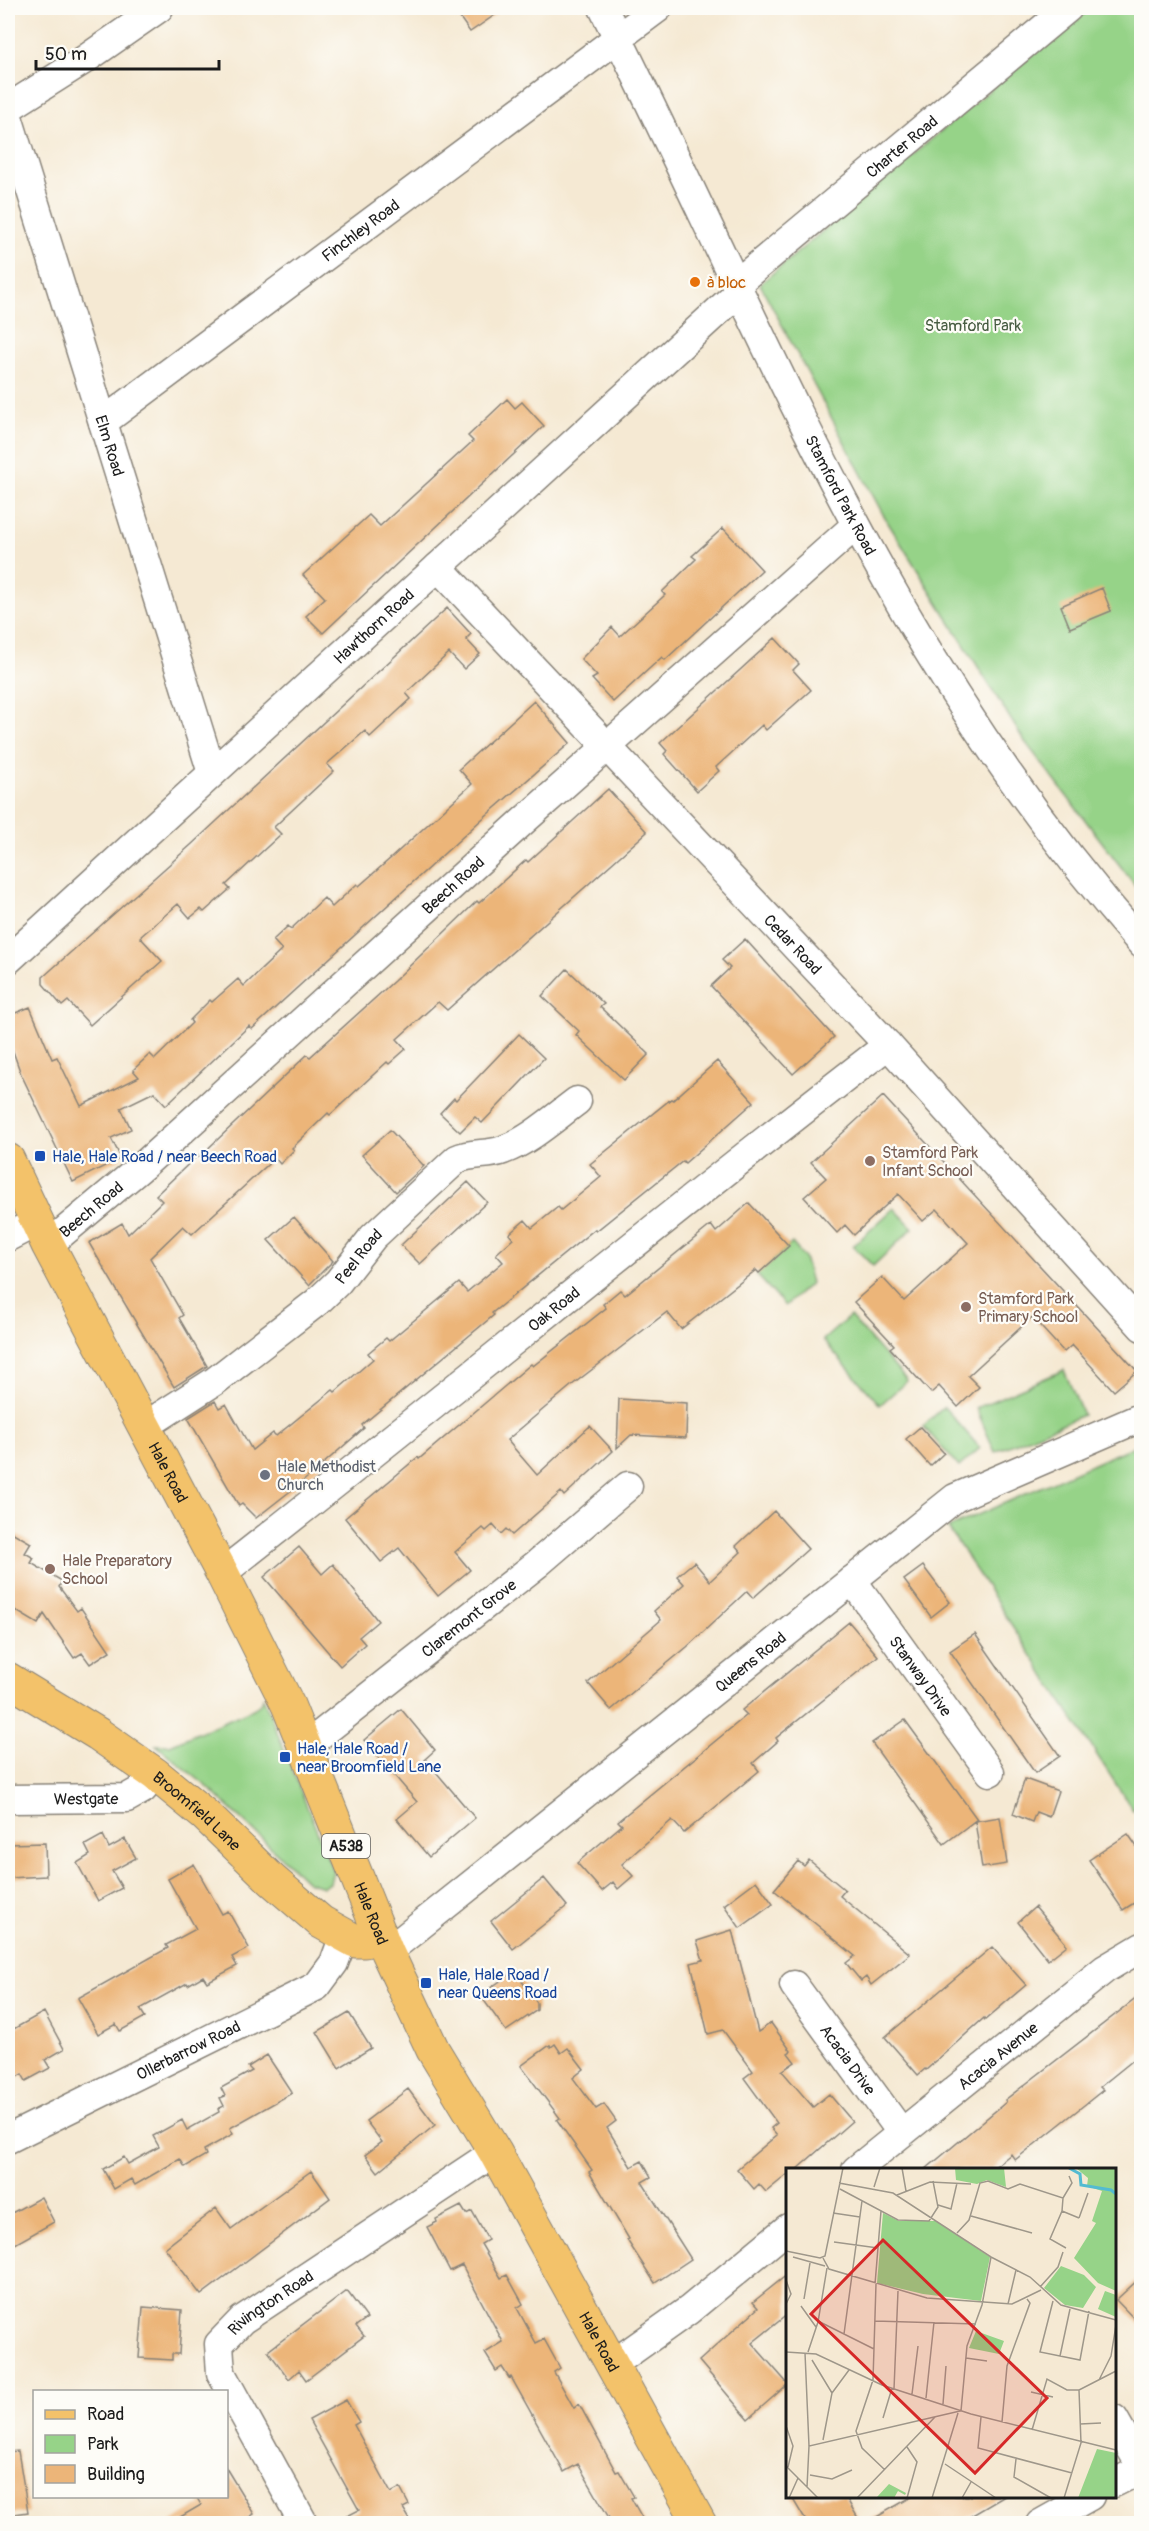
<svg xmlns="http://www.w3.org/2000/svg" width="1149" height="2531" font-family="Pangolin,sans-serif">
	<style>
		.green { fill: #96d388; stroke: #597852; stroke-width: 1.5 }
		.building { fill: #ecb579 }
		.lines { fill: none; stroke-linecap: round; stroke-linejoin: round }
		.minor-casing { stroke: #888278; stroke-width: 31 }
		.major-casing { stroke: #888278; stroke-width: 35 }
		.minor { stroke: #fff; stroke-width: 28 }
		.major { stroke: #f3c26a; stroke-width: 33 }
		.food-dot { fill: #e8710a; stroke: #fdfcf7; stroke-width: 2 }
		.transit-dot { fill: #1a4fb4; stroke: #fdfcf7; stroke-width: 2 }
		.education-dot { fill: #8d6e63; stroke: #fdfcf7; stroke-width: 2 }
		.worship-dot { fill: #6b7280; stroke: #fdfcf7; stroke-width: 2 }
		.labels { text-anchor: middle; stroke-width: 4.5; stroke-linejoin: round; paint-order: stroke }
		.shield { fill: #fdfcf7; stroke: #605f5e; stroke-width: 1.5 }
		.shield-label { font-size: 15px; font-weight: bold; fill: #1c1c1c }
		.street-label { font-size: 16px; fill: #1c1c1c; stroke: #fdfcf7 }
		.food-label { font-size: 16px; fill: #c56008; stroke: #fdfcf7; text-anchor: start }
		.park-label { font-size: 16px; fill: #475c42; stroke: #fdfcf7 }
		.education-label { font-size: 16px; fill: #785e54; stroke: #fdfcf7; text-anchor: start }
		.transit-label { font-size: 16px; fill: #164399; stroke: #fdfcf7; text-anchor: start }
		.worship-label { font-size: 16px; fill: #5b616d; stroke: #fdfcf7; text-anchor: start }
		.inset-river { fill: none; stroke: #53bbd1; stroke-width: 3 }
		.inset-road { fill: none; stroke: #9e978a; stroke-width: 1.5 }
		.view { fill: #d62828; fill-opacity: 0.15; stroke: #d62828; stroke-width: 3 }
		.inset-edge { fill: none; stroke: #1c1c1c; stroke-width: 3 }
	</style>
	<rect width="100%" height="100%" fill="#fdfcf7"/>
	<filter id="ink" filterUnits="userSpaceOnUse"><feTurbulence type="fractalNoise" baseFrequency=".0167" numOctaves="2"/><feDisplacementMap in="SourceGraphic" scale="12" xChannelSelector="R" yChannelSelector="G"/><feConvolveMatrix kernelMatrix="1 2 1 2 8 2 1 2 1" color-interpolation-filters="sRGB"/></filter>
	<filter id="wash" filterUnits="userSpaceOnUse"><feTurbulence type="fractalNoise" baseFrequency=".008" numOctaves="4" result="noise"/><feDisplacementMap in="SourceGraphic" scale="24" xChannelSelector="R" yChannelSelector="G"/><feGaussianBlur stdDeviation="1.35" result="paint"/><feColorMatrix in="noise" values="0 0 0 0 0 0 0 0 0 0 0 0 0 0 0 0 0 1.4 0 .05"/><feComposite in="paint" operator="in"/></filter>
	<g filter="url(#wash)">
		<rect width="100%" height="100%" fill="#f5e9d3"/>
		<!-- green -->
		<path class="green" d="M1087,8H1141V893L1023,739L885,518L760,284Z
			M894,1208L913,1228L873,1266L853,1246Z
			M792,1243L804,1257L811,1283L785,1306L757,1275Z
			M850,1316L907,1381L880,1405L823,1340Z
			M1064,1370L1083,1415L995,1452L976,1408Z
			M944,1407L980,1448L959,1467L923,1426Z
			M1141,1443L1142,1806L1133,1810L948,1528Z
			M263,1697L333,1871L330,1883L323,1887L307,1882L210,1789L156,1745H170L253,1709L259,1705Z"/>
		<g id="blocks">
			<!-- building -->
			<path class="building" d="M453,8H505L470,32Z
				M507,399L515,408L522,402L544,426L323,633L306,616L325,598L303,575L369,515L380,526L473,441L468,436Z
				M723,528L762,570L665,660L662,657L613,702L592,679L597,676L581,659L612,627L620,636L665,595L662,592L696,559L692,556Z
				M1102,588L1111,611L1070,628L1061,606Z
				M447,608L471,634L466,639L480,654L464,669L449,653L406,693L411,699L370,737L365,731L327,764L334,771L274,827L281,834L226,885L230,889L204,912L201,909L190,918L178,904L140,937L162,961L90,1025L68,1001L62,1006L43,984V977L191,845Z
				M775,638L799,664L793,670L811,690L766,730L762,725L716,767L719,771L697,791L664,754L667,751L660,743Z
				M534,701L570,743L481,820L252,1029L249,1026L166,1105L154,1092L121,1108L131,1129L111,1138L121,1158L73,1182L21,1074L8,1037V1016L30,1007L52,1059L57,1057L81,1106L139,1077L133,1070L150,1054L155,1059L192,1023L190,1020L210,1000L212,1002L238,979L244,986L282,950L273,940L288,926L291,929L324,898L332,907L357,884L359,886L391,858L472,784L459,769Z
				M608,789L647,832L447,1010L438,1002L397,1039L406,1049L389,1064L387,1062L330,1115L328,1113L292,1148L294,1150L280,1164L275,1158L192,1234L183,1226L150,1258L183,1315L179,1318L207,1366L174,1387L89,1243L122,1223L128,1234L162,1201L156,1195L198,1155L199,1157L307,1055L310,1057L394,981L477,901L479,903L526,860L528,862Z
				M745,939L834,1037L793,1074L711,986L730,968L722,960Z
				M567,969L604,1004L600,1007L649,1054L624,1080L576,1035L579,1031L542,996Z
				M519,1034L544,1058L482,1123L475,1117L460,1132L440,1113L454,1098L456,1100Z
				M717,1061L754,1102L685,1163L683,1161L596,1231L595,1229L492,1313L494,1315L362,1425L364,1428L307,1478L256,1518L242,1504L239,1506L188,1418L215,1401L219,1408L226,1404L252,1450L273,1433L276,1436L333,1390L335,1392L373,1359L368,1353L386,1338L389,1341L459,1283L467,1292L503,1262L496,1254L513,1239L509,1234L525,1220L532,1228L558,1207L561,1210L601,1177L590,1164L671,1099L673,1100Z
				M883,1096L1137,1371L1114,1391L1072,1345L1064,1352L1032,1317L968,1376L979,1387L958,1407L939,1386L931,1393L890,1348L894,1345L854,1302L882,1277L904,1301L968,1243L937,1209L923,1221L898,1194L854,1235L845,1225L837,1233L804,1197L826,1178L811,1162Z
				M390,1130L424,1166L396,1192L362,1155Z
				M468,1182L487,1202L420,1264L401,1245Z
				M749,1203L789,1246L759,1273L756,1270L681,1329L667,1312L572,1385L507,1440L537,1475L590,1426L613,1451L564,1496L561,1492L512,1535L506,1529L501,1534L493,1525L486,1531L483,1528L455,1552L470,1570L438,1596L399,1548L381,1562L345,1518L418,1457L419,1459L531,1364L533,1366L606,1308L603,1304L620,1290L625,1295L711,1225L716,1232Z
				M294,1217L333,1261L309,1285L268,1240Z
				M619,1399L687,1403L686,1438L631,1435L617,1448Z
				M920,1427L944,1453L930,1466L906,1439Z
				M774,1511L808,1549L753,1598L747,1591L687,1647L611,1710L588,1683L661,1620L654,1611L684,1584L677,1576L694,1562L710,1581L741,1552L736,1546Z
				M8,1530L31,1543L25,1553L34,1558L31,1563L62,1581L59,1587L77,1611L81,1608L110,1651L90,1664L82,1653L74,1658L44,1614L38,1624L8,1606Z
				M299,1547L322,1574L333,1564L378,1621L359,1637L365,1644L340,1666L264,1577Z
				M923,1566L950,1602L931,1617L904,1580Z
				M849,1622L878,1656L776,1738L778,1741L753,1763L759,1771L684,1833L672,1820L622,1864L633,1876L618,1889L613,1882L602,1891L577,1863L622,1825L618,1821L747,1715L742,1710Z
				M975,1634L1060,1756L1035,1773L950,1651Z
				M401,1709L435,1750L425,1759L475,1818L429,1857L397,1819L417,1802L364,1740Z
				M905,1720L977,1819L944,1844L872,1743Z
				M1025,1779L1058,1791L1049,1817L1036,1812L1032,1822L1013,1814Z
				M1000,1817L1007,1864L982,1868L975,1821Z
				M1128,1834L1142,1854V1898L1123,1910L1089,1860Z
				M103,1835L109,1848L125,1839L136,1858L112,1871L122,1888L98,1901L77,1863L90,1855L85,1845Z
				M45,1843L46,1876L8,1878V1844Z
				M809,1860L845,1890L840,1896L910,1954L871,1985L866,1977L861,1981L846,1963L855,1956L774,1890L798,1861L804,1866Z
				M194,1864L222,1914L228,1911L249,1948L232,1957L237,1966L207,1982L203,1976L188,1985L187,1983L140,2009L145,2017L120,2031L116,2024L98,2034L78,1998L168,1948L166,1945L196,1929L168,1879Z
				M544,1878L567,1906L513,1949L491,1921Z
				M756,1881L773,1904L740,1928L724,1905Z
				M1035,1907L1067,1945L1048,1960L1018,1922Z
				M732,1930L758,2032L771,2023L791,2051L788,2053L795,2062L782,2071L813,2107L829,2094L852,2121L797,2169H788V2174L766,2192L759,2184L754,2189L737,2169L777,2135L771,2128L777,2123L744,2078L753,2071L723,2030L708,2034L691,1963L703,1960L697,1941Z
				M992,1947L1026,1985L985,2020L984,2018L926,2070L925,2069L918,2075L885,2037Z
				M515,1971L537,2003V2010L506,2031L480,1995Z
				M1142,1994V2053L1100,2087L1103,2090L1015,2160L1011,2154L992,2169H926L1006,2102L1005,2100Z
				M44,2012L64,2049L45,2060L50,2068L26,2081L22,2074L8,2082V2032Z
				M349,2013L371,2048L339,2068L317,2032Z
				M555,2044L561,2053L568,2048L584,2069L573,2078L596,2109L604,2104L616,2121L607,2128L631,2167L642,2161L651,2177L642,2182L691,2259L655,2283L627,2240L629,2239L589,2172L592,2170L557,2120L560,2118L521,2066L550,2045L551,2047Z
				M267,2055L292,2093L230,2128L233,2134L204,2150L206,2155L185,2167L180,2159L135,2185L131,2179L114,2189L103,2169L124,2157L128,2164L159,2147L153,2136L182,2120L187,2130L219,2112L218,2109L224,2106L220,2098L225,2096L221,2088L252,2071L248,2067Z
				M408,2089L435,2125L378,2172L365,2155L382,2142L366,2121Z
				M311,2171L330,2198L201,2295L165,2248L216,2208L231,2229Z
				M41,2197L54,2222L8,2248V2215Z
				M461,2206L466,2214L472,2211L488,2240L481,2244L501,2278L507,2275L523,2304L517,2308L536,2343L544,2339L560,2368L554,2372L574,2408L579,2404L616,2472L619,2471L634,2497L631,2498L645,2523H612L578,2464L564,2472L511,2377L509,2378L502,2367L496,2371L485,2353L503,2342L462,2265L450,2271L427,2227L437,2222L436,2219Z
				M788,2274V2314L752,2343L788,2384L748,2419L699,2361L758,2308L753,2302Z
				M1142,2276V2327L1116,2300Z
				M347,2291L367,2318L356,2326L364,2336L306,2380L299,2370L289,2379L268,2351Z
				M143,2307L182,2310L179,2354H172V2360L139,2358Z
				M346,2400L359,2422L354,2425L391,2493L400,2488L409,2505L403,2508L412,2523H334L359,2510L309,2420Z
				M18,2451L28,2512L8,2515V2452Z
				M226,2468L254,2514L248,2518L251,2523H170L201,2505L196,2496H226Z
				M791,2496H845L861,2523H807Z
				M913,2496H1005L959,2523H866Z"/>
		</g>
	</g>
	<g filter="url(#ink)">
		<use href="#blocks" fill-opacity="0" stroke="#888278" stroke-width="1.5"/>
		<g class="lines">
			<!-- minor casing -->
			<g class="minor-casing">
				<g id="minor">
					<path id="s1" d="M603,8C703,207 790,413 902,607C971,727 1051,840 1142,944"/>
					<path d="M8,108L87,58L159,8"/>
					<path id="s2" d="M8,117L212,773"/>
					<path id="s3" d="M737,283L1068,8"/>
					<path id="s4" d="M103,422L658,8"/>
					<path id="s5" d="M438,567L888,1045L1142,1327"/>
					<path id="s6" d="M8,960L740,291"/>
					<path d="M8,1237L37,1222"/>
					<path id="s7" d="M48,1245L145,1164L520,824L856,525"/>
					<path id="s8" d="M145,1426L215,1381L317,1302L338,1282L373,1237L457,1159C472,1152 488,1156 503,1150C530,1140 554,1118 577,1101"/>
					<path id="s9" d="M222,1573C445,1399 663,1217 888,1045"/>
					<path id="s10" d="M852,1580L990,1772"/>
					<path id="s11" d="M306,1746L537,1564L628,1486"/>
					<path id="s12" d="M8,1799L127,1798L143,1789L155,1774"/>
					<path id="s13" d="M387,1952L955,1498L1142,1417"/>
					<path id="s14" d="M794,1985L901,2132"/>
					<path id="s15" d="M8,2139L317,1986L334,1963L344,1936"/>
					<path id="s16" d="M856,2170L1105,1969L1142,1947"/>
					<path d="M613,2364L689,2310L788,2228"/>
					<path d="M1114,2419L1142,2468"/>
					<path d="M1114,2483L1142,2469"/>
					<path id="s17" d="M304,2524L221,2373L219,2344L242,2320L495,2152"/>
					<path d="M1040,2524L1090,2496"/>
				</g>
			</g>
			<!-- major casing -->
			<g class="major-casing">
				<g id="major">
					<path id="s18" d="M8,1160L48,1245L222,1573L288,1705L387,1952L433,2050L495,2152L700,2524"/>
					<path id="s19" d="M8,1679L98,1734L155,1774L205,1815L272,1880L321,1922L355,1941H365L380,1934"/>
				</g>
			</g>
			<!-- minor -->
			<use href="#minor" class="minor"/>
			<!-- major -->
			<use href="#major" class="major"/>
		</g>
	</g>
	<!-- markers -->
	<circle class="food-dot" cx="695" cy="282" r="6"/>
	<g class="transit-dot">
		<rect x="34" y="1150" width="12" height="12" rx="3"/>
		<rect x="279" y="1751" width="12" height="12" rx="3"/>
		<rect x="420" y="1977" width="12" height="12" rx="3"/>
	</g>
	<g class="education-dot">
		<circle cx="870" cy="1161" r="6"/>
		<circle cx="966" cy="1307" r="6"/>
		<circle cx="50" cy="1569" r="6"/>
	</g>
	<circle class="worship-dot" cx="265" cy="1475" r="6"/>
	<g class="labels">
		<!-- shield labels -->
		<rect class="shield" x="322" y="1834" width="48" height="24" rx="4.5"/>
		<g class="shield-label">
			<text x="346" y="1851">A538</text>
		</g>
		<!-- street labels -->
		<g class="street-label">
			<text dy="6" stroke="none"><textPath href="#s3" startOffset="214">Charter Road</textPath></text>
			<text dy="6" stroke="none"><textPath href="#s4" startOffset="321">Finchley Road</textPath></text>
			<text dy="6" stroke="none"><textPath href="#s2" startOffset="344">Elm Road</textPath></text>
			<text dy="6" stroke="none"><textPath href="#s1" startOffset="542">Stamford Park Road</textPath></text>
			<text dy="6" stroke="none"><textPath href="#s6" startOffset="495">Hawthorn Road</textPath></text>
			<text dy="6" stroke="none"><textPath href="#s7" startOffset="542">Beech Road</textPath></text>
			<text dy="6" stroke="none"><textPath href="#s5" startOffset="518">Cedar Road</textPath></text>
			<text dy="6" stroke="none"><textPath href="#s7" startOffset="56">Beech Road</textPath></text>
			<text dy="6" stroke="none"><textPath href="#s8" startOffset="274">Peel Road</textPath></text>
			<text dy="6" stroke="none"><textPath href="#s9" startOffset="424">Oak Road</textPath></text>
			<text dy="6" stroke="none"><textPath href="#s18" startOffset="351">Hale Road</textPath></text>
			<text dy="6" stroke="none"><textPath href="#s11" startOffset="207">Claremont Grove</textPath></text>
			<text dy="6" stroke="none"><textPath href="#s13" startOffset="465">Queens Road</textPath></text>
			<text dy="6" stroke="none"><textPath href="#s10" startOffset="118">Stanway Drive</textPath></text>
			<text dy="6" stroke="none"><textPath href="#s12" startOffset="78">Westgate</textPath></text>
			<text dy="6" stroke="none"><textPath href="#s19" startOffset="231">Broomfield Lane</textPath></text>
			<text dy="6" stroke="none"><textPath href="#s18" startOffset="837">Hale Road</textPath></text>
			<text dy="6" stroke="none"><textPath href="#s15" startOffset="201">Ollerbarrow Road</textPath></text>
			<text dy="6" stroke="none"><textPath href="#s16" startOffset="182">Acacia Avenue</textPath></text>
			<text dy="6" stroke="none"><textPath href="#s14" startOffset="92">Acacia Drive</textPath></text>
			<text dy="6" stroke="none"><textPath href="#s17" startOffset="268">Rivington Road</textPath></text>
			<text dy="6" stroke="none"><textPath href="#s18" startOffset="1323">Hale Road</textPath></text>
		</g>
		<!-- food labels -->
		<g class="food-label">
			<text x="707" y="288">à bloc</text>
		</g>
		<!-- park labels -->
		<g class="park-label">
			<text x="973" y="331">Stamford Park</text>
		</g>
		<!-- education labels -->
		<g class="education-label">
			<text x="882" y="1158">Stamford Park<tspan x="882" dy="18">Infant School</tspan></text>
			<text x="978" y="1304">Stamford Park<tspan x="978" dy="18">Primary School</tspan></text>
			<text x="62" y="1566">Hale Preparatory<tspan x="62" dy="18">School</tspan></text>
		</g>
		<!-- transit labels -->
		<g class="transit-label">
			<text x="52" y="1162">Hale, Hale Road / near Beech Road</text>
			<text x="297" y="1754">Hale, Hale Road /<tspan x="297" dy="18">near Broomfield Lane</tspan></text>
			<text x="438" y="1980">Hale, Hale Road /<tspan x="438" dy="18">near Queens Road</tspan></text>
		</g>
		<!-- worship labels -->
		<g class="worship-label">
			<text x="277" y="1472">Hale Methodist<tspan x="277" dy="18">Church</tspan></text>
		</g>
	</g>
	<!-- overview -->
	<g transform="translate(786 2168)">
		<rect width="330" height="330" fill="#f5e9d3"/>
		<path d="M169,0H218L220,19L201,12L191,16L170,12ZM290,0H330V123L312,115L288,90L310,55L306,53L316,23L301,18L302,10ZM97,45L113,53H150L204,89L195,133L137,126L91,115ZM275,98L298,107L310,119L297,140L279,137L258,120ZM319,123L330,127V149L312,141ZM190,163L218,173L213,186L183,180ZM311,281L330,285V330H292ZM103,316L120,325L119,327L112,323L108,330L91,329Z" fill="#96d388"/>
		<path class="inset-river" d="M283,0L294,6L295,17L325,22L330,26"/>
		<path class="inset-road" d="M116,0L120,23M53,15L107,25L205,89L244,109L275,137L330,152M88,19L94,0M54,21L112,52L143,53L152,39L147,13M111,27L144,14L185,16M277,30L286,15L283,8M152,37L165,41L171,15M276,43L293,50M47,45L74,49M185,48L246,65M293,50L302,25M171,65L183,52L194,15L202,13L222,21L234,16L277,30L276,43L264,71L280,80M48,74L92,80M0,83L34,90L39,88L57,0M7,89L39,98M37,90L43,101L141,130L226,136L255,122M0,112L5,126L0,136M89,116L95,43M90,116L87,212L70,263L76,280L99,302M254,119L272,99L277,84M18,131L24,95M267,133L254,184L294,192L303,143M222,136L230,102M15,138L30,159M32,153L88,181M89,153L190,156M58,166L76,33M0,184L30,186L96,217L185,246L330,282M22,184L32,154L41,100M19,185L23,278M274,188L284,141M180,190L201,193M26,192L46,225L37,272M313,212L325,188L330,157M108,221L112,123M245,224L267,229M46,225L63,202M126,226L132,178M140,230L148,154M157,236L160,198M175,243L181,178L196,137L205,89M195,249L192,280L286,305M97,250L106,220M216,254L221,198L244,135L241,131M294,256L315,255M0,258L7,278L2,299M246,262L261,211L281,222H293M230,291L228,309L265,330M159,296L210,330M0,298L32,330M24,307L46,311L66,302M21,319L23,278L174,243M3,330L12,310M71,330L149,249M121,330L131,294L121,279M146,330L172,245M176,330L185,314M278,330L295,275L293,222L330,203"/>
		<path class="view" d="M97,72L261,230L189,305L25,146Z"/>
		<rect width="330" height="330" class="inset-edge"/>
	</g>
	<!-- margin -->
	<rect width="1149" height="2531" fill="none" stroke="#fdfcf7" stroke-width="30"/>
	<!-- legend -->
	<rect x="33" y="2390" width="195" height="108" fill="#fdfcf7" stroke="#a3a29f" stroke-width="1.5"/>
	<rect x="45" y="2410" width="30" height="9" fill="#f3c26a" stroke="#a3a29f" stroke-width="1.5"/>
	<text x="87" y="2420" font-size="18" fill="#1c1c1c">Road</text>
	<rect x="45" y="2435" width="30" height="18" fill="#96d388" stroke="#a3a29f" stroke-width="1.5"/>
	<text x="87" y="2450" font-size="18" fill="#1c1c1c">Park</text>
	<rect x="45" y="2465" width="30" height="18" fill="#ecb579" stroke="#a3a29f" stroke-width="1.5"/>
	<text x="87" y="2480" font-size="18" fill="#1c1c1c">Building</text>
	<!-- scale -->
	<path d="M36 60v9h183v-9" fill="none" stroke="#1c1c1c" stroke-width="3"/>
	<text x="45" y="60" font-size="18" fill="#1c1c1c" stroke="#fdfcf7" stroke-width="4.5" paint-order="stroke">50 m</text>
</svg>
